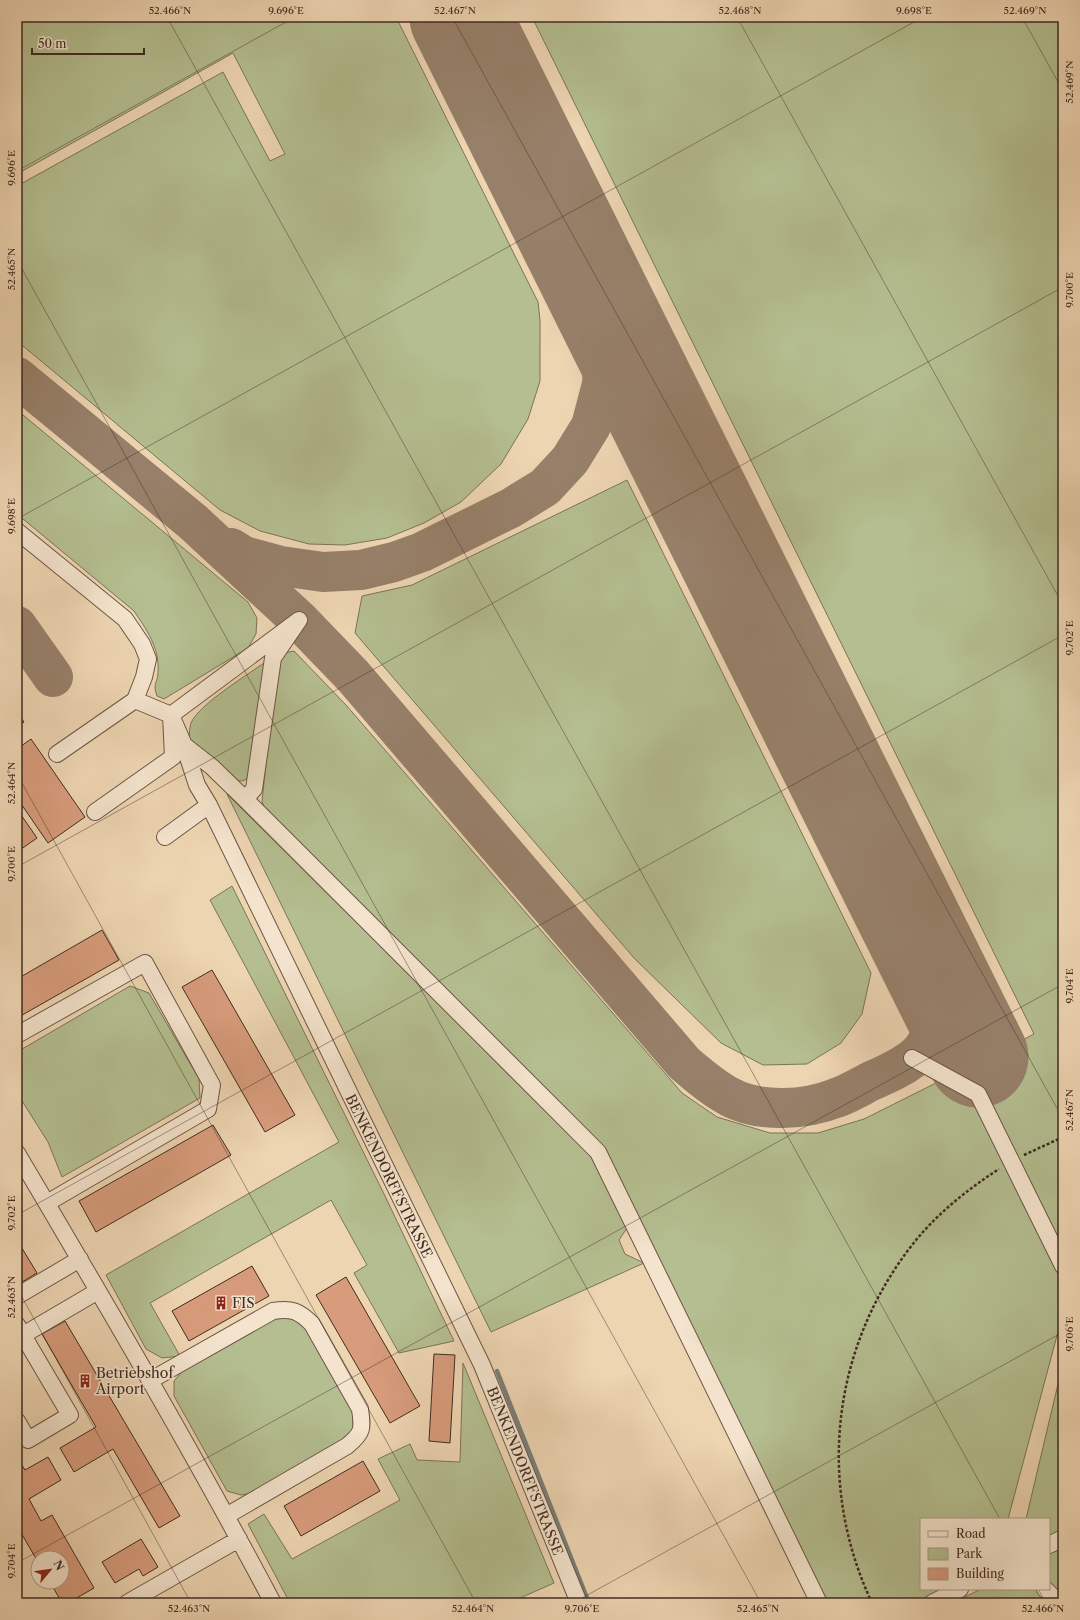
<svg xmlns="http://www.w3.org/2000/svg" width="1080" height="1620" font-family="'Libre Caslon Text',serif">
	<style>
		.green { fill: #b4be90; stroke: #7a7458 }
		.lines { fill: none; stroke-linecap: round; stroke-linejoin: round }
		.stream { stroke: #777f79; stroke-width: 4.5 }
		.taxiway { stroke: #97806a; stroke-width: 40 }
		.runway { stroke: #97806a; stroke-width: 101 }
		.building { fill: #d89c7c; stroke: #402b21 }
		.minor-casing { stroke: #6c5645; stroke-width: 18 }
		.path { stroke: #402b21; stroke-width: 2.5; stroke-dasharray: 3 2; stroke-linecap: butt }
		.minor { stroke: #f4e4cd; stroke-width: 16 }
		.ticks { fill: none; stroke: #402b21; stroke-width: 1; stroke-opacity: 0.45 }
		.labels { text-anchor: middle; stroke-width: 3; stroke-linejoin: round; paint-order: stroke }
		.street-label { font-size: 14px; fill: #402b21; stroke: #f4e4cd }
		.poi-label { font-size: 14px; fill: #402b21; stroke: #f4e4cd; text-anchor: start }
		.neatline { fill: none; stroke: #402b21; stroke-width: 1.5 }
		.ticks-label { font-size: 10px; text-anchor: middle; fill: #402b21 }
	</style>
	<rect width="100%" height="100%" fill="#eed5b2"/>
	<filter id="stains"><feTurbulence type="fractalNoise" baseFrequency=".005" numOctaves="4"/><feColorMatrix values="0 0 0 0 .2 0 0 0 0 .09 0 0 0 0 .02 0 0 0 .5 -.17"/></filter>
	<radialGradient id="worn" r=".72"><stop offset=".6" stop-color="#630" stop-opacity="0"/><stop offset="1" stop-color="#630" stop-opacity=".3"/></radialGradient>
	<!-- green -->
	<path class="green" d="M17,17H396L538,302L540,320V381L528,419L501,464L461,502L424,523L387,538L345,545L309,544L260,531L220,510L17,341V186L223,72L270,161L285,154L233,53L17,174Z
		M532,17H1063V1248L984,1090L951,1077L1034,1034Z
		M17,410L248,602L257,618L256,634L248,648L164,699L157,696C152,682 158,684 158,672C160,648 146,629 134,611L17,514Z
		M627,480L871,973L862,1014L841,1043L807,1064L763,1065L721,1043L634,958L355,633L362,596L412,585Z
		M294,651L346,705L682,1093L717,1117L770,1133H818L864,1119L938,1082L973,1097L1063,1278V1313L1008,1519H921V1589H946L919,1603H826L602,1146L266,813L262,801L277,662L284,653Z
		M267,661L251,776L243,781L232,780L190,745C189,738 189,730 191,723C198,705 250,673 267,661Z
		M227,794L592,1156L627,1228L619,1240L625,1254L644,1263L491,1332Z
		M232,886L385,1196L454,1341L399,1353L354,1273L367,1265L331,1200L150,1303L180,1356L162,1358L146,1349L106,1275L339,1142L210,900Z
		M130,986L149,993L199,1079L200,1098L62,1177L48,1142L17,1093V1052Z
		M275,1317L291,1318L307,1328L353,1411V1430L344,1443L259,1492L241,1495L227,1491L174,1396V1381L186,1367Z
		M463,1363L554,1583L509,1603H290L248,1524L264,1514L292,1559L400,1500L378,1459L410,1444L417,1460L460,1462Z
		M1063,1363V1531L1049,1538V1519H1026Z
		M1063,1546V1600L1049,1585V1553Z
		M981,1589H1039L1054,1603H953Z"/>
	<g class="lines">
		<!-- stream -->
		<path class="stream" d="M497,1371L589,1603"/>
		<!-- taxiway -->
		<path class="taxiway" d="M17,377L193,522L299,620L353,676L684,1063C699,1076 713,1088 730,1097C760,1113 806,1110 836,1098C848,1094 858,1088 869,1082C885,1075 909,1065 921,1051C934,1035 940,1017 948,998
			M231,548L244,556L281,566L323,572L361,570L394,562L422,552L511,508L545,487L570,460L591,426L602,384L604,343L597,307L585,267
			M17,626L53,677"/>
		<!-- runway -->
		<path class="runway" d="M460,17L978,1057"/>
	</g>
	<!-- building -->
	<path class="building" d="M17,712L24,722L17,727Z
		M31,739L85,817L48,843L17,798V749Z
		M17,809L37,838L17,852Z
		M102,930L119,960L17,1018V979Z
		M212,970L295,1115L265,1132L182,987Z
		M213,1125L231,1155L96,1232L79,1201Z
		M17,1240L37,1273L17,1285Z
		M252,1266L269,1296L189,1341L172,1311Z
		M346,1277L420,1406L390,1423L316,1295Z
		M65,1321L180,1516L159,1528L113,1449L74,1472L60,1448L96,1427L42,1334Z
		M434,1354L455,1355L450,1443L429,1441Z
		M17,1457L25,1470L48,1457L61,1480L29,1499L41,1521L52,1515L94,1588L68,1603H62L50,1582H62V1558H38V1562L17,1526Z
		M363,1461L380,1491L301,1536L284,1506Z
		M141,1539L158,1567L143,1576L139,1569L115,1583L102,1562Z"/>
	<g class="lines">
		<!-- minor casing -->
		<g class="minor-casing">
			<path id="minor" d="M17,531L125,619L142,644L148,659L144,677L135,700L171,715L184,745L212,767L245,799L598,1152L819,1603
				M184,745L197,785L209,805L482,1365L579,1603
				M57,754L135,700
				M95,812L173,757L171,715L299,620L273,658L254,789L245,799
				M165,837L209,805
				M17,1035L145,963L212,1085L208,1109L47,1203
				M912,1058L978,1094L1063,1266
				M17,1153C105,1302 192,1450 273,1603
				M17,1296L80,1259
				M17,1325L70,1415L28,1440L17,1421
				M23,1335L98,1291
				M151,1380L273,1311C292,1308 299,1311 312,1324L360,1409C363,1429 363,1433 347,1446L226,1516
				M1049,1545L1063,1538
				M1045,1589L1059,1603
				M127,1603L239,1539
				M932,1603L960,1589"/>
		</g>
		<!-- path -->
		<path class="path" d="M1024,1155L1063,1137
			M872,1603C817,1486 831,1352 909,1249C933,1217 965,1191 999,1169"/>
		<!-- minor -->
		<use href="#minor" class="minor"/>
	</g>
	<!-- ticks -->
	<path class="ticks" d="M167,17L1000,1519M452,17L1063,1119M737,17L1063,605M1022,17L1063,91M17,171L295,17M17,260L761,1603M17,519L923,17M17,774L476,1603M17,867L1063,287M17,1215L1063,635M17,1288L191,1603M17,1563L1063,984M1038,1589L1046,1603M573,1603L1063,1332"/>
	<!-- icons -->
	<defs>
		<g id="building-bare" transform="scale(1.08)"><path d="M-4-6H4V6H1V3H-1V6H-4ZM-2.5-4.3h1.7v1.8h-1.7ZM.8-4.3h1.7v1.8H.8ZM-2.5-1h1.7V.8h-1.7ZM.8-1h1.7V.8H.8Z" fill="#8f2418" stroke="#f4e4cd" stroke-width="2.5" paint-order="stroke"/></g>
	</defs>
	<g fill-rule="evenodd">
		<use href="#building-bare" x="221" y="1303"/>
		<use href="#building-bare" x="85" y="1381"/>
	</g>
	<g class="labels">
		<!-- street labels -->
		<g class="street-label">
			<text transform="translate(389 1176) rotate(64)" y="5">BENKENDORFFSTRASSE</text>
			<text transform="translate(525 1471) rotate(68)" y="5">BENKENDORFFSTRASSE</text>
		</g>
		<!-- poi labels -->
		<g class="poi-label">
			<text x="232" y="1308">FIS</text>
			<text x="96" y="1378">Betriebshof<tspan x="96" dy="16">Airport</tspan></text>
		</g>
	</g>
	<!-- margin -->
	<rect width="1080" height="1620" fill="none" stroke="#eed5b2" stroke-width="44"/>
	<!-- legend -->
	<rect x="920" y="1518" width="130" height="72" fill="#f4e4cd" stroke="#ac9a88"/>
	<rect x="928" y="1531" width="20" height="6" fill="#f4e4cd" stroke="#ac9a88"/>
	<text x="956" y="1538" font-size="12" fill="#402b21">Road</text>
	<rect x="928" y="1548" width="20" height="12" fill="#b4be90" stroke="#ac9a88"/>
	<text x="956" y="1558" font-size="12" fill="#402b21">Park</text>
	<rect x="928" y="1568" width="20" height="12" fill="#d89c7c" stroke="#ac9a88"/>
	<text x="956" y="1578" font-size="12" fill="#402b21">Building</text>
	<!-- north arrow -->
	<g transform="translate(50 1570) rotate(61)"><circle r="19" fill="#f4e4cd" stroke="#ac9a88"/>
	<path d="M0-3L7 15L0 10L-7 15Z" fill="#8f2418"/>
	<text y="-6" font-size="11" font-weight="bold" text-anchor="middle" fill="#402b21">N</text>
	</g>
	<!-- scale -->
	<path d="M32 48v6h112v-6" fill="none" stroke="#402b21" stroke-width="2"/>
	<text x="38" y="48" font-size="12" fill="#402b21" stroke="#f4e4cd" stroke-width="3" paint-order="stroke">50 m</text>
	<rect x="22" y="22" width="1036" height="1576" class="neatline"/>
	<g class="ticks-label">
		<text x="170" y="14">52.466°N</text>
		<text x="286" y="14">9.696°E</text>
		<text x="455" y="14">52.467°N</text>
		<text x="740" y="14">52.468°N</text>
		<text x="914" y="14">9.698°E</text>
		<text x="1025" y="14">52.469°N</text>
		<text transform="translate(1069 82) rotate(-90)" y="4">52.469°N</text>
		<text transform="translate(11 168) rotate(-90)" y="4">9.696°E</text>
		<text transform="translate(11 269) rotate(-90)" y="4">52.465°N</text>
		<text transform="translate(1069 290) rotate(-90)" y="4">9.700°E</text>
		<text transform="translate(11 516) rotate(-90)" y="4">9.698°E</text>
		<text transform="translate(1069 638) rotate(-90)" y="4">9.702°E</text>
		<text transform="translate(11 783) rotate(-90)" y="4">52.464°N</text>
		<text transform="translate(11 864) rotate(-90)" y="4">9.700°E</text>
		<text transform="translate(1069 986) rotate(-90)" y="4">9.704°E</text>
		<text transform="translate(1069 1110) rotate(-90)" y="4">52.467°N</text>
		<text transform="translate(11 1213) rotate(-90)" y="4">9.702°E</text>
		<text transform="translate(11 1297) rotate(-90)" y="4">52.463°N</text>
		<text transform="translate(1069 1334) rotate(-90)" y="4">9.706°E</text>
		<text transform="translate(11 1561) rotate(-90)" y="4">9.704°E</text>
		<text x="189" y="1612">52.463°N</text>
		<text x="473" y="1612">52.464°N</text>
		<text x="582" y="1612">9.706°E</text>
		<text x="758" y="1612">52.465°N</text>
		<text x="1043" y="1612">52.466°N</text>
	</g>
	<rect width="100%" height="100%" filter="url(#stains)"/>
	<rect width="100%" height="100%" fill="url(#worn)"/>
</svg>
